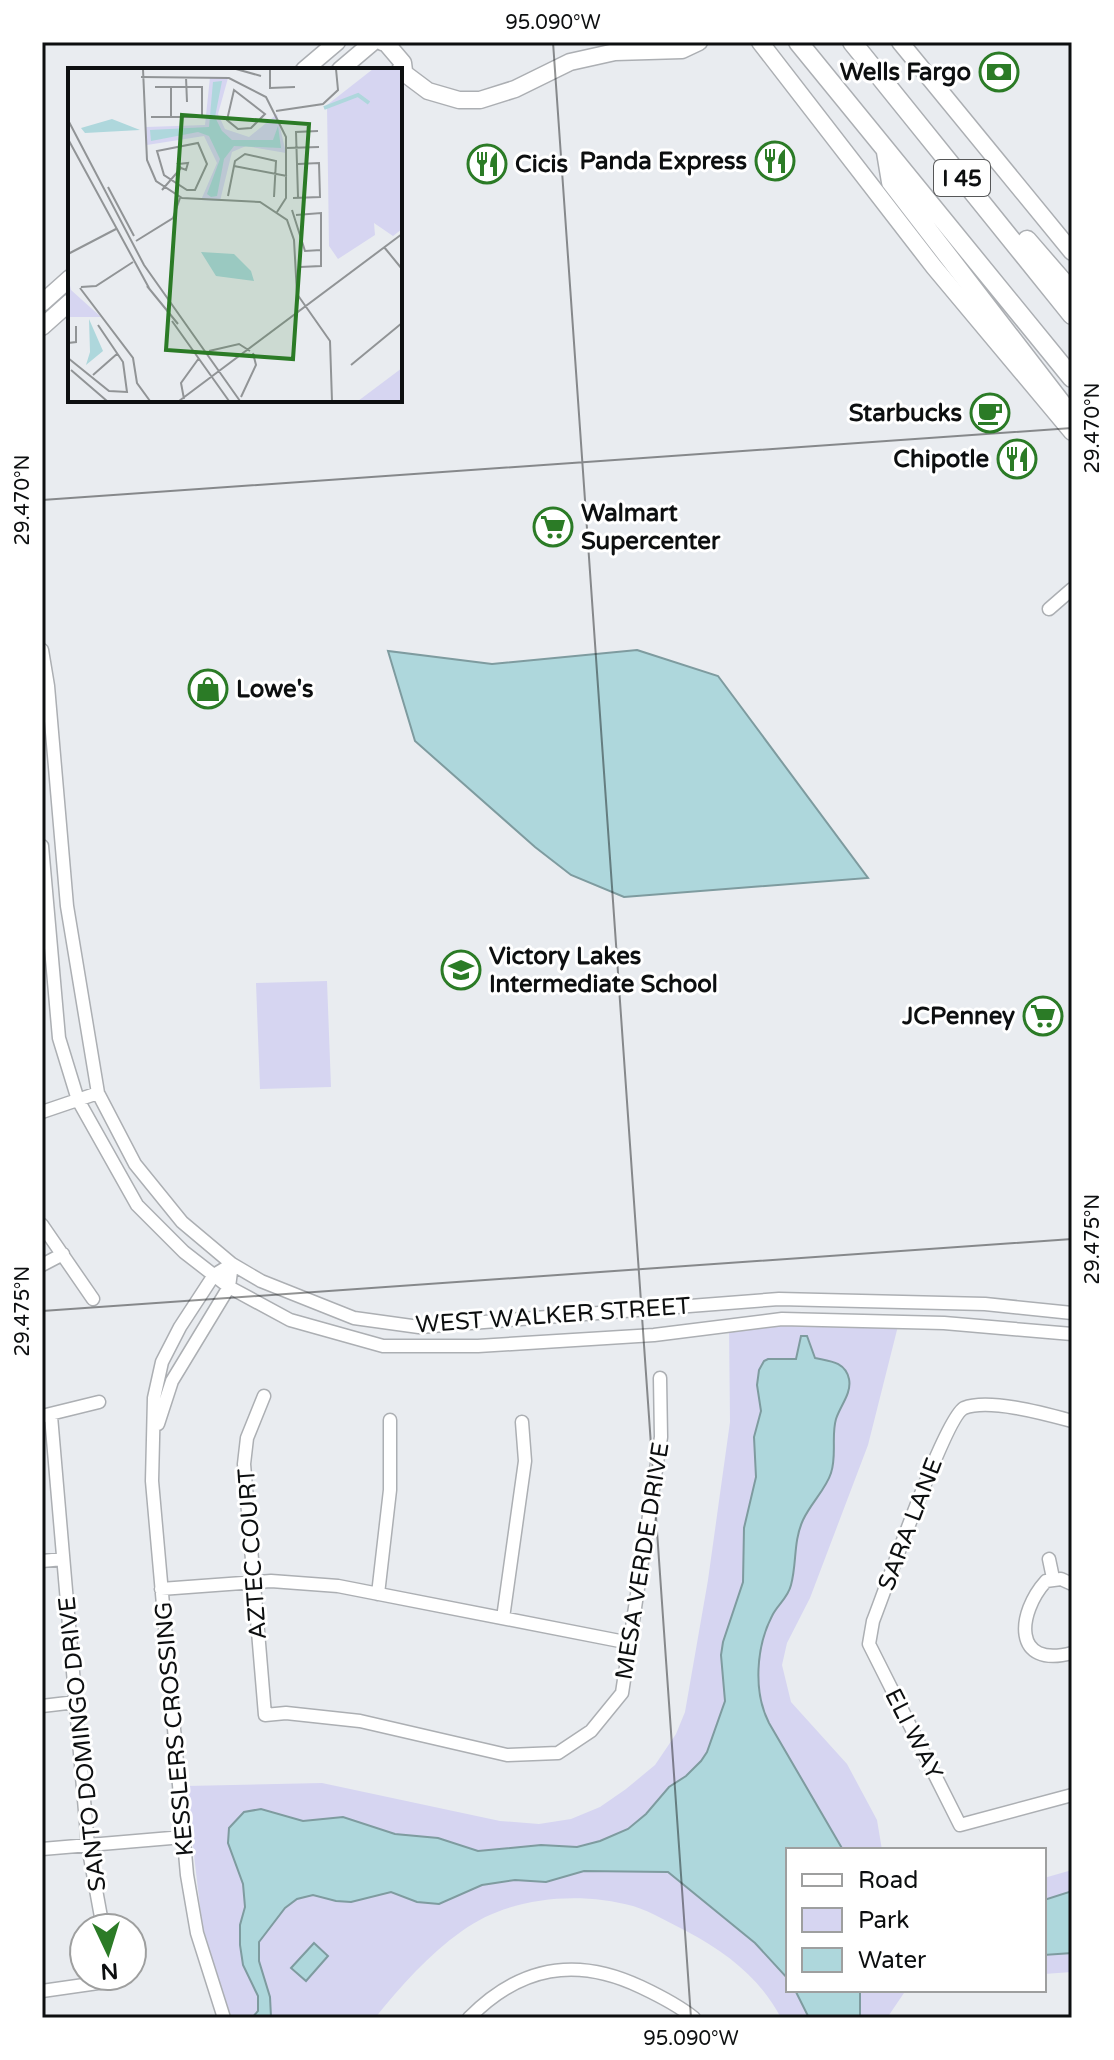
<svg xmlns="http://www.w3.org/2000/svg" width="1114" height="2060" font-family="'Varela Round',sans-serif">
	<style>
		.green { fill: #d6d5f1 }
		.water { fill: #aed7dc; stroke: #7e9b9f; stroke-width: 2 }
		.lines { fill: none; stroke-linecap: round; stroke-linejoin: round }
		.minor-casing { stroke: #acafb3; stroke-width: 15 }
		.major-casing { stroke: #acafb3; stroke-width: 19 }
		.highway-casing { stroke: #acafb3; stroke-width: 21 }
		.minor { stroke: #fff; stroke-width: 12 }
		.major { stroke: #fff; stroke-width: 16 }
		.highway { stroke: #fff; stroke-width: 18 }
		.ticks { fill: none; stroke: #0d0f10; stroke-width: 2; stroke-opacity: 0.45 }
		.labels { text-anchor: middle; stroke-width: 6; stroke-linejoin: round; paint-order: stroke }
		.shield { fill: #fff; stroke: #565758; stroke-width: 2 }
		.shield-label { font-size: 22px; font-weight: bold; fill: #0d0f10 }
		.poi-label { font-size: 24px; font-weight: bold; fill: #0d0f10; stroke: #fff; text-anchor: end }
		.street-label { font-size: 24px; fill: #0d0f10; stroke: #fff }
		.inset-river { fill: none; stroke: #aed7dc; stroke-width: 4 }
		.inset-road { fill: none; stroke: #919496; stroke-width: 2 }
		.view { fill: #2b7b26; fill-opacity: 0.15; stroke: #2b7b26; stroke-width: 4 }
		.inset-edge { fill: none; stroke: #0d0f10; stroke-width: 4 }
		.neatline { fill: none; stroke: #0d0f10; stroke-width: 3 }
		.ticks-label { font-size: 20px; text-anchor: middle; fill: #0d0f10 }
	</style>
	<rect width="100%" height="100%" fill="#e9ecf0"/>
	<!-- green -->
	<path class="green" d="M327,981L331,1087L260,1089L256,983Z
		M780,1323L898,1326L868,1445L810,1598L787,1643L782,1665L791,1702L847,1764L877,1820L882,1850H788V1990H906L887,2018H781C760,1978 727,1953 688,1932C670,1923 652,1912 633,1906C577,1891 509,1897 462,1931C428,1955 401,1986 375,2018H232L218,1982L202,1924L186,1786L322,1783L500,1821L539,1824L571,1819L600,1807L626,1789L655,1765L676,1734L685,1712L708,1580L730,1422L729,1328Z
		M1072,1870V1972L1044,1974V1878Z"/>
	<!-- water -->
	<path class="water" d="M637,650L718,676L868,878L624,897L571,875L535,847L415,741L388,651L492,664Z
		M801,1336H807L815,1358C828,1361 845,1361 849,1379C852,1393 840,1406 836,1419C831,1436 837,1455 831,1473C826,1489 811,1503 803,1520C793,1542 797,1563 791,1585C788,1598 777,1605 772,1616C756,1647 753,1692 769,1723L843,1850H788V1979L755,1943L668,1872L584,1871L546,1882L515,1880L482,1885L439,1904L417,1902L391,1892L351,1902L336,1901L313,1895L297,1899L285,1908L259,1942V1961L270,1997L271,2017L252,2018L258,2011V1996L243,1965L240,1945V1925L245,1907L243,1884L228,1843L229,1828L244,1812L261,1809L303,1821L343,1817L395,1834L438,1838L478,1851L541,1845L577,1847L600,1841L628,1829L646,1814L669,1787L686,1776L701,1761L707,1752L725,1701L721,1655L723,1642L743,1582L744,1528L756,1477L754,1437L761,1411L757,1385L759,1370L764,1361L768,1359H796Z
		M1072,1891V1953L1044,1955V1900Z
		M314,1943L328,1956L306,1981L291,1968Z
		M795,1990H860V2018H809Z"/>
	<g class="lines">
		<!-- minor casing -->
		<g class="minor-casing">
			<path id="minor" d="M1049,609L1072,589
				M42,650L48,686L67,906L98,1093L135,1164L182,1222L232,1264L261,1281L354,1318L419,1327L779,1299L985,1304L1072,1313
				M42,846L59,1038L78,1100L137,1205L184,1252L229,1287L290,1320L383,1346H478L654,1335L782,1319L944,1323L1072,1334
				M42,1112L98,1093
				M42,1225L93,1299
				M42,1265L63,1254
				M264,1396L247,1438L244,1464L265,1715L286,1713L360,1721L507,1755L558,1753L591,1731L622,1693L661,1437L660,1378
				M42,1416L99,1402
				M51,1416L88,1846L103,1928
				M1072,1421C1046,1414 989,1398 964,1408C945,1417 885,1591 873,1621L869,1644L960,1825L1072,1795
				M158,1424L172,1381L229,1287L232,1264
				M1049,1559L1053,1578
				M42,1561L63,1559
				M1072,1584L1061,1579L1046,1581C1017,1613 1012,1669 1072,1653
				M161,1589L271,1581L338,1586L630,1643
				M378,1594L390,1490V1420
				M503,1618L525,1461L522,1422
				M42,1706L76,1702
				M42,1849L183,1837
				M42,1991L112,1981L111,1976
				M224,2018L197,1933L187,1875L152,1481L154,1398L162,1362L180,1327L214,1275L232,1264
				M469,2018C520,1966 576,1956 641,1987C660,1996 678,2005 694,2018"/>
		</g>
		<!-- major casing -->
		<g class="major-casing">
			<path id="major" d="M382,42L386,43L403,63L404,71
				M760,42L934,267L1072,432
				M900,42L1072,252
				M304,70L337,42
				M340,70L373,42
				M400,70L428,91L459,100H480L515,89L570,62L615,52L682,50L699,42
				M42,303L70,278
				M42,327L70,302"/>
		</g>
		<!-- highway casing -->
		<g class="highway-casing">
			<path id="highway" d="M798,42L1072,378
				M852,42L1072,315
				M886,152L891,182L1072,417
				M1027,240L1072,292"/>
		</g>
		<!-- minor -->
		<use href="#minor" class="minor"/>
		<!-- major -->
		<use href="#major" class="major"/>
		<!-- highway -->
		<use href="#highway" class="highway"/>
	</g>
	<!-- ticks -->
	<path class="ticks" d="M553,42L691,2018M42,500L1072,428M42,1311L1072,1239"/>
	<!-- icons -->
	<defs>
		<g id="bank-ring" transform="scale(2)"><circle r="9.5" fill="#fff" stroke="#2b7b26" stroke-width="1.5"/><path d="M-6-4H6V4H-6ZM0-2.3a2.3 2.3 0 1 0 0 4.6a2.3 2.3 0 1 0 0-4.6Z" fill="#2b7b26"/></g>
		<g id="restaurant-ring" transform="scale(2)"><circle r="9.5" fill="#fff" stroke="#2b7b26" stroke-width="1.5"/><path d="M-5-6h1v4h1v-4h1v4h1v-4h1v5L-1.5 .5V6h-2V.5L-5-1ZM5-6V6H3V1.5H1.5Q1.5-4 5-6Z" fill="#2b7b26"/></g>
		<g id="cafe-ring" transform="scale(2)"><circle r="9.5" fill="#fff" stroke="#2b7b26" stroke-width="1.5"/><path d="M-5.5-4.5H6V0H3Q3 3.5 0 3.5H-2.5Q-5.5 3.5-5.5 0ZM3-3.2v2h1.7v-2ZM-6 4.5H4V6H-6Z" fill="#2b7b26"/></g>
		<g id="supermarket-ring" transform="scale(2)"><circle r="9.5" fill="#fff" stroke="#2b7b26" stroke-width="1.5"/><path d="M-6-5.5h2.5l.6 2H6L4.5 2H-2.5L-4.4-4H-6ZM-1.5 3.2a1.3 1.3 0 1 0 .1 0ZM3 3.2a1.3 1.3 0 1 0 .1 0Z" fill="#2b7b26"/></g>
		<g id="shop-ring" transform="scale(2)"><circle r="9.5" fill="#fff" stroke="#2b7b26" stroke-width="1.5"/><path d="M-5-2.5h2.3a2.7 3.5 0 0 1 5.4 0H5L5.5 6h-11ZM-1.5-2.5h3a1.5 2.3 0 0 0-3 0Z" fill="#2b7b26"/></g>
		<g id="school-ring" transform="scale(2)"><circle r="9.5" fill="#fff" stroke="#2b7b26" stroke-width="1.5"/><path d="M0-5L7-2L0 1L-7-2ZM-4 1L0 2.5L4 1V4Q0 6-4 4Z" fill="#2b7b26"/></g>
	</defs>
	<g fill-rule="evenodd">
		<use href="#bank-ring" x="999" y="72"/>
		<use href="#restaurant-ring" x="775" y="161"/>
		<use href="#restaurant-ring" x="487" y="164"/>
		<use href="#cafe-ring" x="990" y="413"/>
		<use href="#restaurant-ring" x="1017" y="459"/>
		<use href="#supermarket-ring" x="553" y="527"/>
		<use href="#shop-ring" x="208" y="689"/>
		<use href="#school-ring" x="461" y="970"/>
		<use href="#supermarket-ring" x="1043" y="1016"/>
	</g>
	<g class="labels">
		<!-- shield labels -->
		<rect class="shield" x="934" y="160" width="56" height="36" rx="6"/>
		<g class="shield-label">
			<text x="962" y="186">I 45</text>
		</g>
		<!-- poi labels -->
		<g class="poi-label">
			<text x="971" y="80">Wells Fargo</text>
			<text x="747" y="169">Panda Express</text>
			<text x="515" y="172" text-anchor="start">Cicis</text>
			<text x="962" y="421">Starbucks</text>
			<text x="989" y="467">Chipotle</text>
			<text x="581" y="521" text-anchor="start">Walmart<tspan x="581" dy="28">Supercenter</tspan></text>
			<text x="236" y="697" text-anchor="start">Lowe's</text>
			<text x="489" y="964" text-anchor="start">Victory Lakes<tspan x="489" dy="28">Intermediate School</tspan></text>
			<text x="1015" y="1024">JCPenney</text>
		</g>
		<!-- street labels -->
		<g class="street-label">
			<text transform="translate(553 1315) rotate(-4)" y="8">WEST WALKER STREET</text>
			<text transform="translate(910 1524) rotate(-69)" y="8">SARA LANE</text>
			<text transform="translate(252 1554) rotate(-94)" y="8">AZTEC COURT</text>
			<text transform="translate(642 1561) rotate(-81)" y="8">MESA VERDE DRIVE</text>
			<text transform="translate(174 1729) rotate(-95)" y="8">KESSLERS CROSSING</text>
			<text transform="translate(914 1734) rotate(63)" y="8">ELI WAY</text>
			<text transform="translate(82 1744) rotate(-96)" y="8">SANTO DOMINGO DRIVE</text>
		</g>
	</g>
	<!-- overview -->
	<g transform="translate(68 68)">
		<rect width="334" height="334" fill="#e9ecf0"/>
		<path d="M305,1H334V161L325,168L306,155L307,167L270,191L261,178L259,37ZM142,9L160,10L150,46L157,61L181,69L209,46L218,85L178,78L164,84L152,133L133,132L149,95L136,68L79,77L78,59L137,57ZM0,209L3,222L33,249H0ZM334,300V333H290Z" fill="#d6d5f1"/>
		<path d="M154,13L147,49L154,63L164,72H205L210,58L213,80L166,78L156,91L149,128L143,129L139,126L152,91L141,68L130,64L83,73L82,62L141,59L145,14ZM44,51L72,62L17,65L13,60ZM133,184L166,186L183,203L186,213L148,208ZM21,251L35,283L18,297L22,284Z" fill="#aed7dc"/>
		<path class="inset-river" d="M256,40L290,27L301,35"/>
		<path class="inset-road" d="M75,1L79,92L88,113L114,130L192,134L219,152L226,172L229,226L262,273L264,333M168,1L193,8M202,1V20L227,19M73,9L161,10L198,29L218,69V130L209,144M118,9L119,34M103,19V49M166,22L197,46L183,60L170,61L159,52ZM208,43L255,36L270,22L268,1M83,49H134V19H87M0,52L76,197L172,333M0,71L81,220M130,75L139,96L127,122H119L96,107L89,83ZM218,80L251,79M166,98L219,108M40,119L66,168M94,122L113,100L110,96L120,95L118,102L113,100M160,128L167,93L177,86L208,93L206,129M230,129L228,64L250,63M225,130L252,129L251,95L230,96M224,142L237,183L253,182M228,147L253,145V198L232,199M68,173L105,150L112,130M316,179L334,201M0,186L48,161M79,218L110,256M13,219L28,218L65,194M12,220L65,290L69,315L82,333M104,253L161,333M0,275L8,274V258M141,283L171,276L182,283M0,290L41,323L59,324L55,294L30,257M283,297L334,255M3,302L39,333M25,307L50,285M173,329L188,297L185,285M116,331L113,315L131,290M111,333L334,166"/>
		<path class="view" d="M114,47L241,56L225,291L98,282Z"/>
		<rect width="334" height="334" class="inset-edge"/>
	</g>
	<!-- border -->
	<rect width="1114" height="2060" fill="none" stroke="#ffffff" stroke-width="88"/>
	<!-- legend -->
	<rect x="786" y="1848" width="260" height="144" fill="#ffffff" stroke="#9e9f9f" stroke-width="2"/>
	<rect x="802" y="1874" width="40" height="12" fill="#ffffff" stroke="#9e9f9f" stroke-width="2"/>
	<text x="858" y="1888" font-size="24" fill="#0d0f10">Road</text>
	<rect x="802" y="1908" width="40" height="24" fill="#d6d5f1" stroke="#9e9f9f" stroke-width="2"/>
	<text x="858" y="1928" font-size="24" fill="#0d0f10">Park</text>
	<rect x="802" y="1948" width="40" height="24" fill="#aed7dc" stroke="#9e9f9f" stroke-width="2"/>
	<text x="858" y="1968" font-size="24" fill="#0d0f10">Water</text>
	<!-- north arrow -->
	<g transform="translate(108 1952) rotate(176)"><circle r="38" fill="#ffffff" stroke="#9e9f9f" stroke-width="2"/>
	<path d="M0-6L14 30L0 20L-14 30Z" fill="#2b7b26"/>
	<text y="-12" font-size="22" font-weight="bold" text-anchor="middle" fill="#0d0f10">N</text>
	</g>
	<rect x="44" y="44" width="1026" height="1972" class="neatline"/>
	<g class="ticks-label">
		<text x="553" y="29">95.090°W</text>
		<text transform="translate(1092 428) rotate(-90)" y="7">29.470°N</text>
		<text transform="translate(22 500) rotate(-90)" y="7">29.470°N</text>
		<text transform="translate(1092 1239) rotate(-90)" y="7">29.475°N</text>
		<text transform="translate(22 1311) rotate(-90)" y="7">29.475°N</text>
		<text x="691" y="2045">95.090°W</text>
	</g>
</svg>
